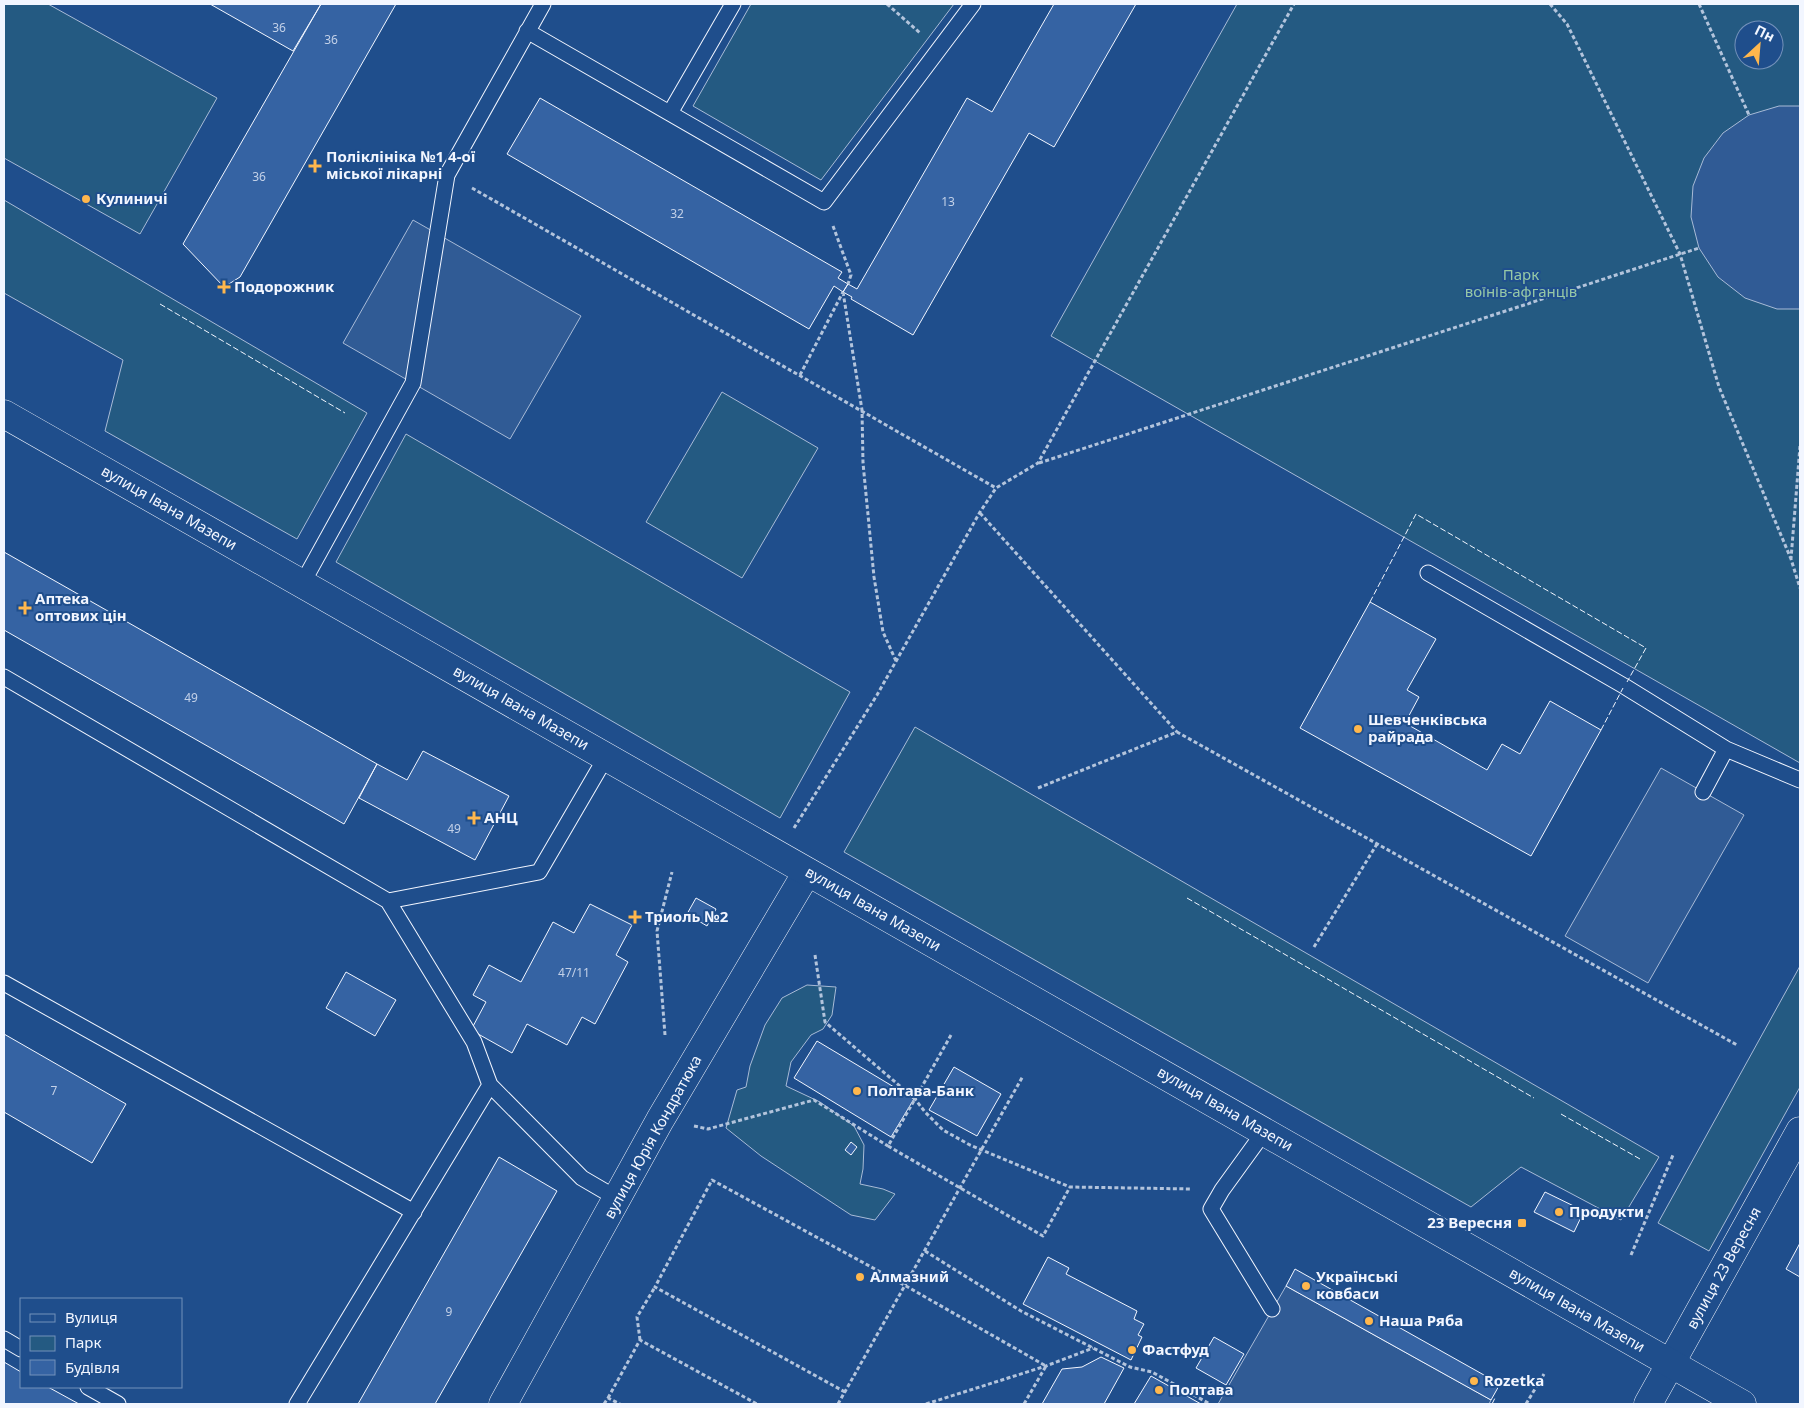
<svg xmlns="http://www.w3.org/2000/svg" width="1804" height="1408" font-family="'Noto Sans',sans-serif">
	<style>
		.green { fill: #245a82; stroke: #a8bbd7; fill-rule: evenodd }
		.parking { fill: #305b95; stroke: #a8bbd7 }
		.building { fill: #3563a3; stroke: #f2f6ff }
		.lines { fill: none; stroke-linecap: round; stroke-linejoin: round }
		.lane-casing { stroke: #f2f6ff; stroke-width: 17 }
		.street-casing { stroke: #f2f6ff; stroke-width: 29 }
		.secondary-casing { stroke: #f2f6ff; stroke-width: 29 }
		.path { stroke: #b3c4dc; stroke-width: 3; stroke-dasharray: 4 2.5; stroke-linecap: butt }
		.lane { stroke: #1f4e8c; stroke-width: 15 }
		.street { stroke: #1f4e8c; stroke-width: 28 }
		.secondary { stroke: #1f4e8c; stroke-width: 28 }
		.fence { stroke: #f2f6ff; stroke-width: 1; stroke-dasharray: 6 2.5; stroke-linecap: butt }
		.poi-dot { fill: #ffb74d; stroke: #1f4e8c; stroke-width: 2 }
		.labels { text-anchor: middle; stroke-width: 4; stroke-linejoin: round; paint-order: stroke }
		.number-label { font-size: 12px; fill: #c3d1e8 }
		.poi-label { font-size: 15px; font-weight: bold; fill: #f2f6ff; stroke: #1f4e8c; text-anchor: start }
		.park-label { font-size: 15px; fill: #97c8a6; stroke: #1f4e8c }
		.street-label { font-size: 15px; fill: #f2f6ff; stroke: #1f4e8c }
	</style>
	<rect width="100%" height="100%" fill="#1f4e8c"/>
	<!-- green -->
	<path class="green" d="M4,4H48L217,98L140,234L4,158Z
		M751,4H954L821,180L693,106Z
		M1237,4H1800V763L1051,336ZM1744,30H1774V60H1744Z
		M4,200L367,413L297,539L105,431L123,360L4,293Z
		M722,392L818,448L742,578L646,522Z
		M406,434L850,692L780,818L336,562Z
		M915,727L1659,1157L1621,1220L1521,1167L1471,1207L844,852Z
		M1800,966V1087L1709,1251L1658,1223Z
		M807,985L836,987L832,1015L823,1029L811,1035L791,1062L786,1086L820,1102L854,1126L864,1145L863,1169L860,1184L883,1189L895,1194L875,1220L851,1215L761,1156L726,1128L737,1090L746,1087L750,1066L765,1025L782,998Z"/>
	<!-- parking -->
	<path class="parking" d="M1779,106H1800V309H1777L1745,298L1718,277L1699,248L1691,217L1693,186L1704,158L1723,133L1749,115Z
		M413,220L581,316L510,439L343,343Z
		M1661,768L1744,815L1648,983L1565,936Z
		M1286,1286L1491,1400L1489,1404H1218Z"/>
	<!-- building -->
	<path class="building" d="M210,4H321L293,51Z
		M321,4H396L240,277L224,287L183,244Z
		M1054,4H1136L1054,147L1029,133L913,335L851,299L852,297L843,292L848,284L857,289L967,98L992,112Z
		M540,98L842,272L838,278L848,284L843,292L834,286L809,329L507,154Z
		M4,552L377,764L344,824L4,630Z
		M1370,602L1436,639L1407,690L1419,697L1405,723L1487,770L1502,744L1520,754L1550,701L1601,730L1531,856L1300,728Z
		M423,751L509,796L475,860L359,798L377,764L407,780Z
		M696,898L716,909L707,926L687,914Z
		M590,904L632,925L616,955L628,962L595,1024L582,1017L567,1045L527,1024L512,1053L471,1030L486,1002L473,995L489,965L521,982L553,922L574,933Z
		M346,972L396,1000L375,1036L326,1008Z
		M4,1034L126,1104L92,1163L4,1112Z
		M817,1041L914,1099L891,1137L794,1078Z
		M954,1067L1001,1094L977,1136L929,1110Z
		M851,1142L857,1147L851,1155L845,1150Z
		M499,1157L557,1191L435,1404H358Z
		M1545,1192L1584,1211L1574,1232L1534,1212Z
		M1800,1243V1277L1786,1269Z
		M1048,1257L1069,1268L1066,1274L1137,1311L1134,1319L1144,1324L1138,1335L1142,1337L1131,1360L1023,1304Z
		M1295,1269L1500,1384L1491,1400L1286,1286Z
		M1214,1337L1244,1354L1226,1385L1196,1368Z
		M1101,1357L1124,1368L1104,1404H1042L1062,1369L1082,1367Z
		M4,1362L21,1372V1387H48L79,1404H4Z
		M1151,1376L1201,1404H1134Z"/>
	<g class="lines">
		<!-- lane casing -->
		<g class="lane-casing">
			<path id="lane" d="M527,31L824,202L973,4
				M670,113L733,4
				M1428,573L1624,686L1726,749L1800,780
				M302,584L413,383L447,175L543,4
				M4,677L388,901L474,1042L490,1085L297,1404
				M1703,792L1726,749
				M388,901L539,872L606,757
				M4,983L414,1212
				M490,1085L582,1178L618,1199
				M1264,1132L1222,1190L1211,1209L1272,1309
				M4,1339L21,1349
				M88,1387L118,1404"/>
		</g>
		<!-- street casing -->
		<g class="street-casing">
			<path id="street" d="M503,1404L660,1120L807,872
				M1648,1404L1800,1131"/>
		</g>
		<!-- secondary casing -->
		<g class="secondary-casing">
			<path id="secondary" d="M4,414L1742,1404"/>
		</g>
		<!-- path -->
		<path class="path" d="M887,4L920,33
			M1550,4L1567,24L1680,254L1719,387L1791,559
			M1699,4L1749,115
			M472,188L996,488
			M833,226L851,275L848,284
			M843,292L862,410L863,463L874,577L883,632L896,661
			M800,375L843,292
			M1800,446L1791,559L1800,588
			M1039,463L1699,248
			M980,513L1177,732
			M1038,788L1177,732L1737,1045
			M794,828L877,695L980,512L996,488L1038,463L1294,4
			M1314,947L1377,844
			M815,955L825,1022L915,1099L888,1146L1043,1236L1070,1187
			M665,1035L657,931L672,872
			M951,1035L915,1099L925,1112L943,1130L970,1145L1070,1187L1192,1189
			M694,1126L708,1129L814,1100L888,1146
			M925,1251L1021,1311L1130,1367L1152,1372L1210,1404
			M1631,1255L1673,1155
			M640,1340L637,1317L655,1287
			M845,1392L655,1287L712,1180L906,1286L1046,1366L1024,1404
			M608,1398L640,1340L757,1404
			M604,1404L608,1398L620,1404
			M838,1404L1023,1076
			M926,1404L1046,1366L1093,1348
			M1526,1404L1544,1374"/>
		<!-- lane -->
		<use href="#lane" class="lane"/>
		<!-- street -->
		<use href="#street" class="street"/>
		<!-- secondary -->
		<use href="#secondary" class="secondary"/>
		<!-- fence -->
		<path class="fence" d="M160,304L345,413
			M1370,602L1416,514L1646,648L1627,682
			M1601,730L1623,688
			M1187,898L1534,1098
			M1561,1114L1640,1159
			M1492,1404L1495,1398"/>
	</g>
	<!-- markers -->
	<g class="poi-dot">
		<path d="M312.5 158.5h5v5h5v5h-5v5h-5v-5h-5v-5h5z"/>
		<circle cx="86" cy="199" r="5"/>
		<path d="M221.5 279.5h5v5h5v5h-5v5h-5v-5h-5v-5h5z"/>
		<path d="M22.5 600.5h5v5h5v5h-5v5h-5v-5h-5v-5h5z"/>
		<circle cx="1358" cy="729" r="5"/>
		<path d="M471.5 810.5h5v5h5v5h-5v5h-5v-5h-5v-5h5z"/>
		<path d="M632.5 909.5h5v5h5v5h-5v5h-5v-5h-5v-5h5z"/>
		<circle cx="857" cy="1091" r="5"/>
		<circle cx="1559" cy="1212" r="5"/>
		<rect x="1517" y="1218" width="10" height="10" rx="2.5"/>
		<circle cx="860" cy="1277" r="5"/>
		<circle cx="1306" cy="1286" r="5"/>
		<circle cx="1369" cy="1321" r="5"/>
		<circle cx="1132" cy="1350" r="5"/>
		<circle cx="1474" cy="1381" r="5"/>
		<circle cx="1159" cy="1390" r="5"/>
	</g>
	<g class="labels">
		<!-- number labels -->
		<g class="number-label">
			<text x="279" y="32">36</text>
			<text x="331" y="44">36</text>
			<text x="259" y="181">36</text>
			<text x="948" y="206">13</text>
			<text x="677" y="218">32</text>
			<text x="191" y="702">49</text>
			<text x="454" y="833">49</text>
			<text x="574" y="977">47/11</text>
			<text x="54" y="1095">7</text>
			<text x="449" y="1316">9</text>
		</g>
		<!-- poi labels -->
		<g class="poi-label">
			<text x="326" y="162">Поліклініка №1 4-ої<tspan x="326" dy="17">міської лікарні</tspan></text>
			<text x="96" y="204">Кулиничі</text>
			<text x="234" y="292">Подорожник</text>
			<text x="35" y="604">Аптека<tspan x="35" dy="17">оптових цін</tspan></text>
			<text x="1368" y="725">Шевченківська<tspan x="1368" dy="17">райрада</tspan></text>
			<text x="484" y="823">АНЦ</text>
			<text x="645" y="922">Триоль №2</text>
			<text x="867" y="1096">Полтава-Банк</text>
			<text x="1569" y="1217">Продукти</text>
			<text x="1512" y="1228" text-anchor="end">23 Вересня</text>
			<text x="870" y="1282">Алмазний</text>
			<text x="1316" y="1282">Українські<tspan x="1316" dy="17">ковбаси</tspan></text>
			<text x="1379" y="1326">Наша Ряба</text>
			<text x="1142" y="1355">Фастфуд</text>
			<text x="1484" y="1386">Rozetka</text>
			<text x="1169" y="1395">Полтава</text>
		</g>
		<!-- park labels -->
		<g class="park-label">
			<text x="1521" y="280">Парк<tspan x="1521" dy="17">воїнів-афганців</tspan></text>
		</g>
		<!-- street labels -->
		<g class="street-label">
			<text transform="translate(169 508) rotate(30)" y="5">вулиця Івана Мазепи</text>
			<text transform="translate(521 708) rotate(30)" y="5">вулиця Івана Мазепи</text>
			<text transform="translate(873 909) rotate(30)" y="5">вулиця Івана Мазепи</text>
			<text transform="translate(1225 1109) rotate(30)" y="5">вулиця Івана Мазепи</text>
			<text transform="translate(653 1137) rotate(-61)" y="5">вулиця Юрія Кондратюка</text>
			<text transform="translate(1724 1268) rotate(-61)" y="5">вулиця 23 Вересня</text>
			<text transform="translate(1577 1310) rotate(30)" y="5">вулиця Івана Мазепи</text>
		</g>
	</g>
	<!-- border -->
	<rect width="1804" height="1408" fill="none" stroke="#f2f6ff" stroke-width="10"/>
	<!-- legend -->
	<rect x="20" y="1298" width="162" height="90" fill="#1f4e8c" stroke="#7391ba"/>
	<rect x="30" y="1314" width="25" height="8" fill="#1f4e8c" stroke="#7391ba"/>
	<text x="65" y="1323" font-size="15" fill="#f2f6ff">Вулиця</text>
	<rect x="30" y="1336" width="25" height="15" fill="#245a82" stroke="#7391ba"/>
	<text x="65" y="1348" font-size="15" fill="#f2f6ff">Парк</text>
	<rect x="30" y="1360" width="25" height="15" fill="#3563a3" stroke="#7391ba"/>
	<text x="65" y="1373" font-size="15" fill="#f2f6ff">Будівля</text>
	<!-- north arrow -->
	<g transform="translate(1759 45) rotate(26)"><circle r="24" fill="#1f4e8c" stroke="#7391ba"/>
	<path d="M0-4L9 19L0 12L-9 19Z" fill="#ffb74d"/>
	<text y="-8" font-size="14" font-weight="bold" text-anchor="middle" fill="#f2f6ff">Пн</text>
	</g>
</svg>
